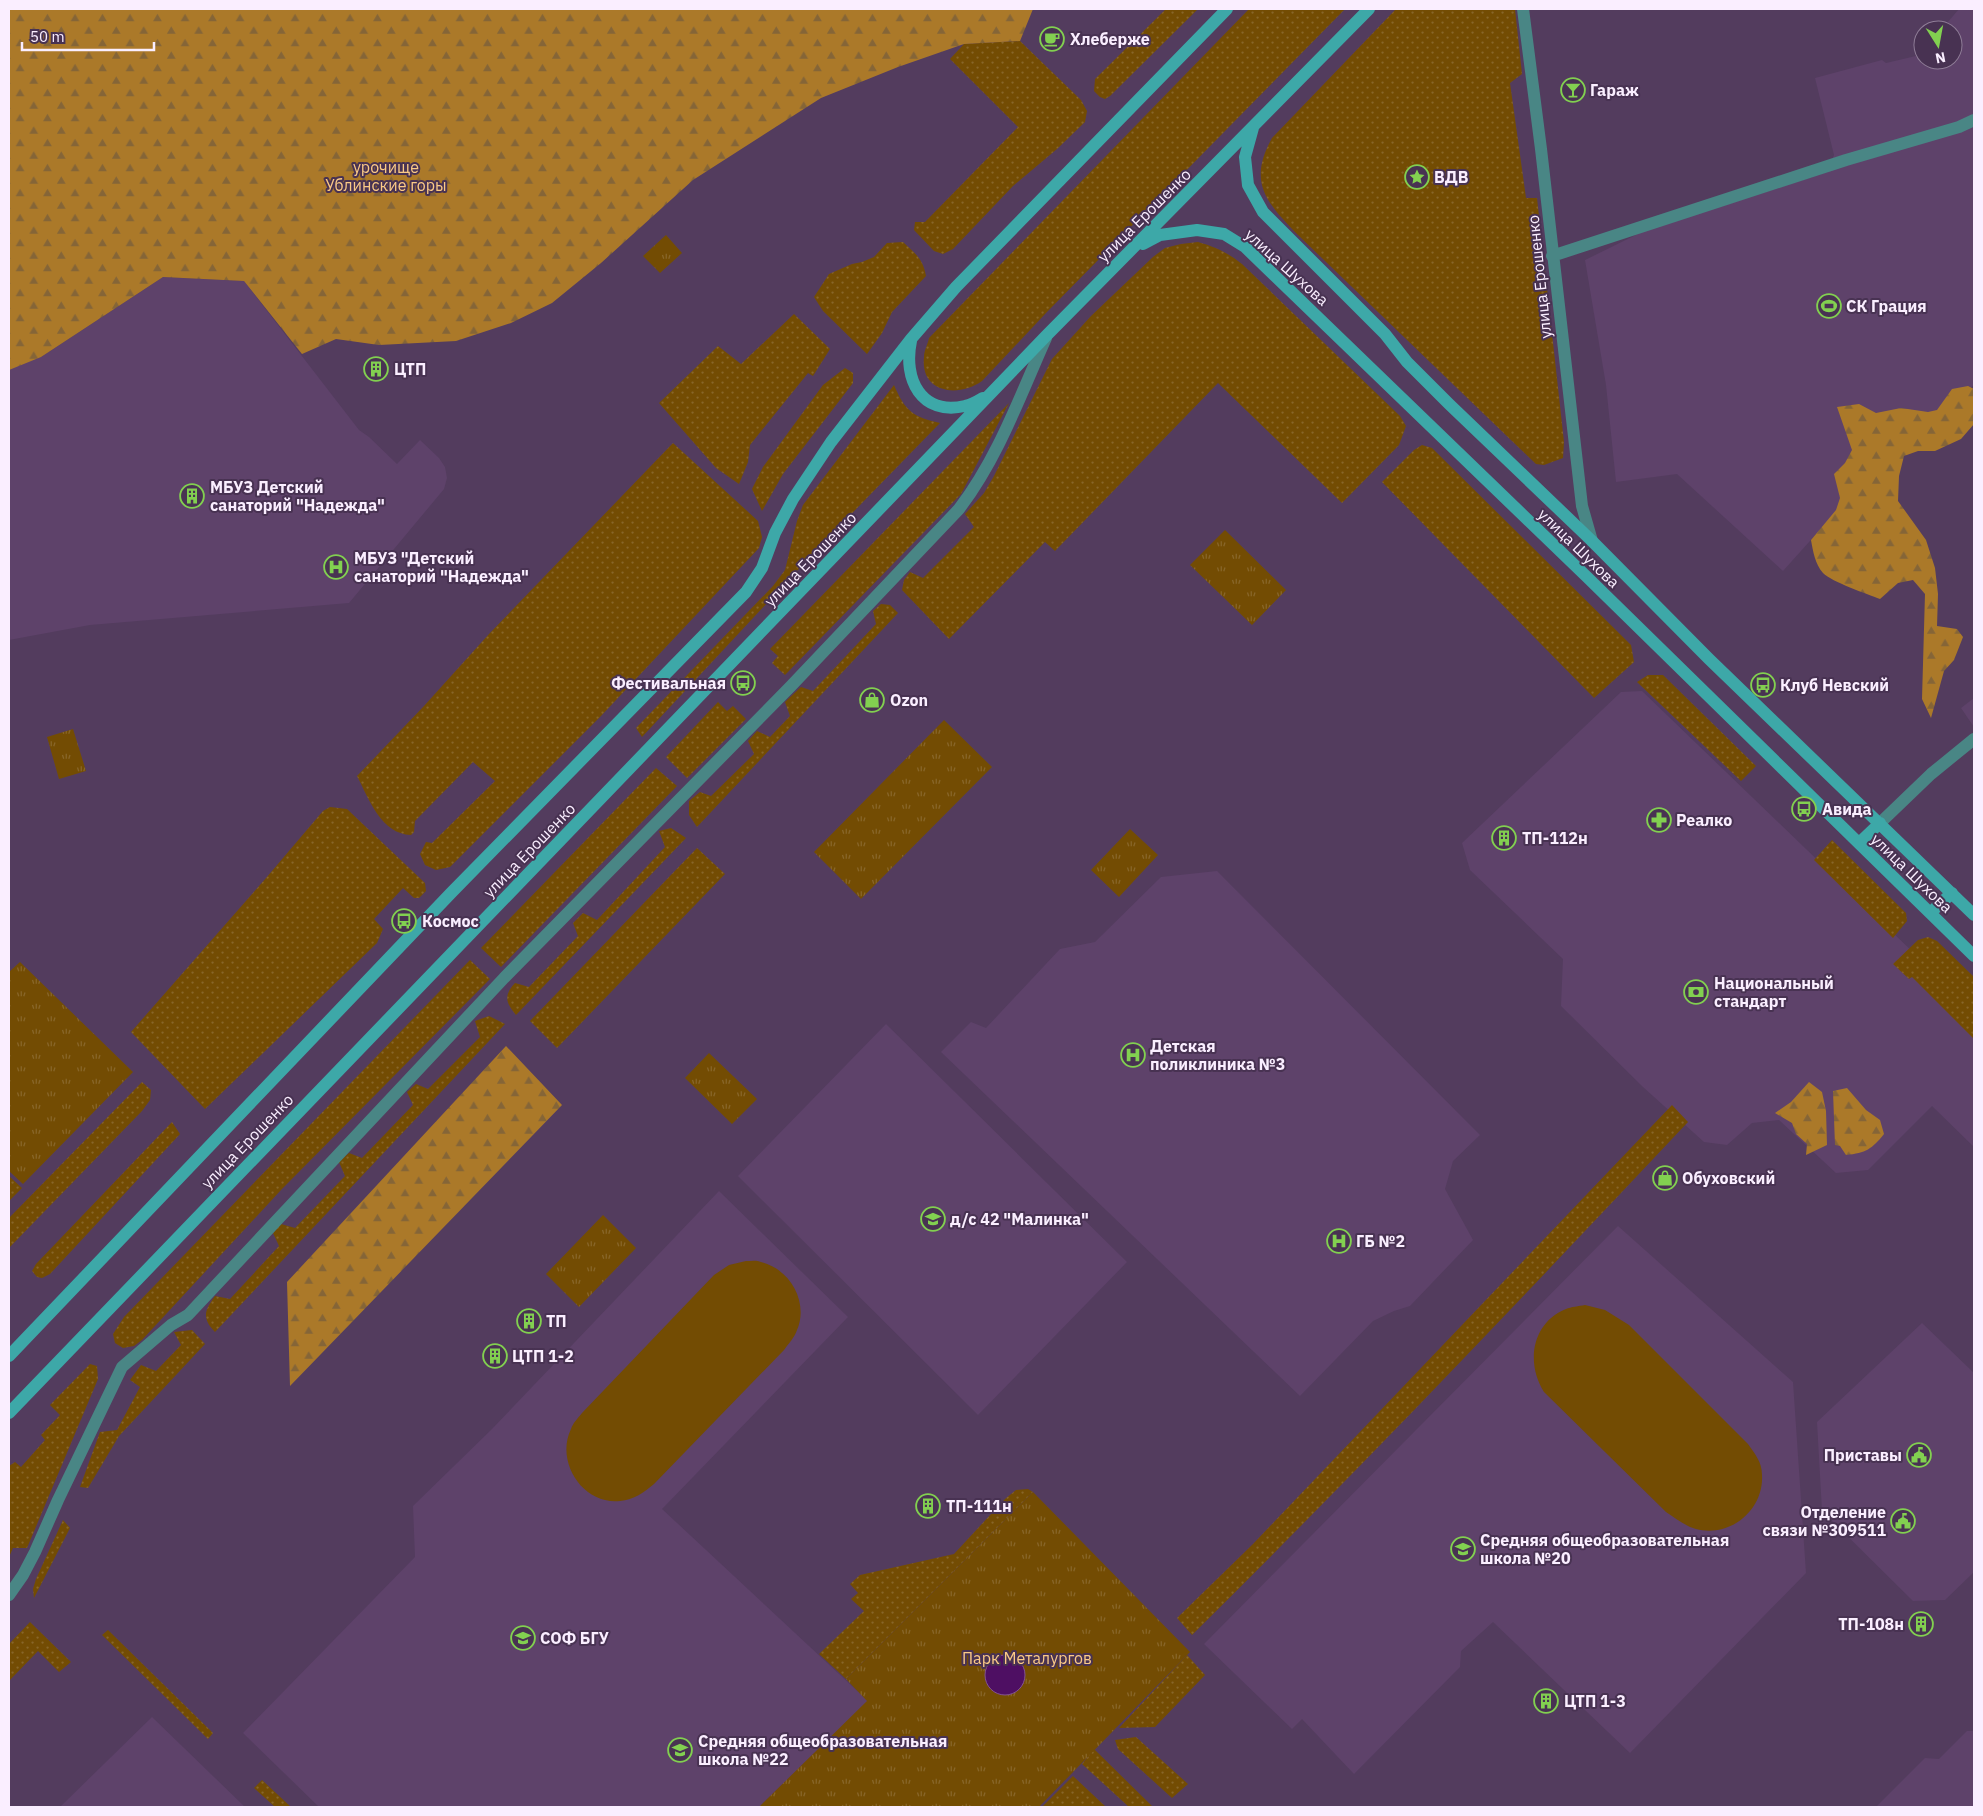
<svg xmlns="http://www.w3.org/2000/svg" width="1983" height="1816" font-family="'IBM Plex Sans',sans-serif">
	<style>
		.built { fill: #5e426a }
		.grass { fill: url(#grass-dots) }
		.forest { fill: url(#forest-firs) }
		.park { fill: url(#park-tufts) }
		.garden { fill: #734c03 }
		.water { fill: #4e0f63; stroke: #825292 }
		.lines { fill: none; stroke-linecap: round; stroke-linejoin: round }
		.street { stroke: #498685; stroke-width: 12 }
		.secondary { stroke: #3da8a8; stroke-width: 12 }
		.labels { text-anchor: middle; stroke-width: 4; stroke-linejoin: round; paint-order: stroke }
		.poi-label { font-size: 16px; font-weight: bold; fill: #faeeff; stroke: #483252; text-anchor: start }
		.park-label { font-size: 16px; fill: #fbca86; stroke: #483252 }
		.street-label { font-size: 16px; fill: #faeeff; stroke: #483252 }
	</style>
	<defs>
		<pattern id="grass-dots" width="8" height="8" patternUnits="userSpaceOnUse" patternTransform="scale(1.25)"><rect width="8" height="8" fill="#734c03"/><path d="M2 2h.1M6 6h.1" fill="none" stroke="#886629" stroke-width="1.8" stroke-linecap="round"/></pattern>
		<pattern id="forest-firs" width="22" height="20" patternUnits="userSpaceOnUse" patternTransform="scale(1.25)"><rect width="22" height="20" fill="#ab7929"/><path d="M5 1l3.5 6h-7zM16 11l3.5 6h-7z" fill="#856537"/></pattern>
		<pattern id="park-tufts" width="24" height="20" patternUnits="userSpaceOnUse" patternTransform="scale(1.25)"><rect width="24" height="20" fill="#734c03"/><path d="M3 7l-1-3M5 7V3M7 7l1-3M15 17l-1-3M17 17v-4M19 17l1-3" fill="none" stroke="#886629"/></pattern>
	</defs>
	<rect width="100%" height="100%" fill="#533c5e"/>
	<!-- built -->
	<path class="built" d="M1959,9H1974V385L1880,463L1783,571L1677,474L1616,482L1606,385L1585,260L1644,231L1828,172L1834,155L1815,78L1882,60L1886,63L1920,55L1923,51V60H1953V30H1941Z
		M163,277L244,281L359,430L369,437L397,464L420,440L439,458L445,467L447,478L444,489L349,603L90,625L9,640V352L41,357Z
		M1642,691L1974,1011V1147L1932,1106L1868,1170L1836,1173L1779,1120L1752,1123L1727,1145L1704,1142L1643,1087L1561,1006L1563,959L1470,870L1462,843L1621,692Z
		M1974,698V727L1961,708Z
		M1217,871L1480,1135L1453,1161L1445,1189L1473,1240L1410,1306L1394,1311L1373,1321L1300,1396L941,1052L971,1022L986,1028L1060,949L1095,942L1161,877Z
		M886,1024L1127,1262L978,1415L738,1176Z
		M719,1191L848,1317L662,1509L868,1701L759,1807H319L243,1733L415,1557L413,1506L492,1429Z
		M1618,1226L1793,1382L1806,1573L1630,1753L1493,1622L1461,1651L1460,1667L1354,1774L1302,1719L1292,1729L1204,1644Z
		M1922,1323L1974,1373V1572L1945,1600L1913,1601L1822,1511L1817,1422Z
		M152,1717L245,1807H60Z
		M1967,1731H1974V1807H1876L1925,1758L1939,1759Z"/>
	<!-- grass -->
	<path class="grass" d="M1166,9H1198L1110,96L1105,99L1100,97L1094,91L1095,79Z
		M1249,9H1345L1046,313L982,381C958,398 920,393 924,357C924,350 928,344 929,338Z
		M1396,9H1515L1522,74L1510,83L1526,198H1537L1564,442L1563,458L1544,465L1536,464L1298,235C1267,203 1247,183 1272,138Z
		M1020,41L1081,100L1087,111L1085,122L1057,149L1013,186L953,249L943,254L934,251L914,230L915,222H925L1018,127L950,59L964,44Z
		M903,242C916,254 923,259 926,276L892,312L882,333L867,354L823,311L814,297L829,274L852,264L862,262L874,257L887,243Z
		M1198,242C1216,247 1228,253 1242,264L1400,416L1406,426L1399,445L1342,503L1218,383L1055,551L1045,542L949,639L902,590L904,580L910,572L923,578L974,527L965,514L984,493L994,476L1052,359L1091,316L1153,257L1165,248L1181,244Z
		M794,314L830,349L813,376L808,373L750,445L748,462L739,484L716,468L659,403L718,346L741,364Z
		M845,368L853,373V383L783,474L762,511L752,489L763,467L823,385Z
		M894,385C905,411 913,417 940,423L823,543L642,737L636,728L773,586L785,570L797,521L803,505Z
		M1009,403L961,494L785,675L772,663L778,656L770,649Z
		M673,443L758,521L762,537L759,548L601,716L450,867L436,870L425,865L420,854L426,842L432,843L495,781L473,762L415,821L414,832L411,835C381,834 369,799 357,776L424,706L489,634Z
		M1422,445L1432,448L1631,645L1634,662L1594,698L1382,482L1414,450Z
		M881,604L890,605L898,613L697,827L689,815V801L700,792L711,796L754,754L748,741L757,731L770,737L790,716L785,702L801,687L813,691L876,624L873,611Z
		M1648,675H1663L1756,766L1741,781L1637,682Z
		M718,702L727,711L733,706L746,719L687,778L666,757Z
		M656,768L677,786L501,967L481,948Z
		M330,807L347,809L425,883L426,891L419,898H414L403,888L374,919L383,929L377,943L205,1109L131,1032L266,878L323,811Z
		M671,828L686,838L516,1015C505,1002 504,995 515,983L529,987L578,936L573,923L583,913L597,920L665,847L659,831Z
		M1832,840L1906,913L1907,921L1893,938L1814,860Z
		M697,848L725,874L557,1048L530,1021Z
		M1928,937L1937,941L1974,977V1039L1912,977L1909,979L1893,964L1918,940Z
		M470,960L490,979L281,1190L142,1340L134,1346L123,1348L115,1343L113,1334L124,1317Z
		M489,1016L505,1024L215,1332C201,1318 205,1310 215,1296L230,1299L279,1246L273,1233L281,1224L295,1228L345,1176L339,1162L349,1153L362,1158L413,1105L407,1092L416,1084L428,1089L480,1037L475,1021Z
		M142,1082L151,1090L150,1100L142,1111L9,1248V1218Z
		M1672,1105L1688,1122C1525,1295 1361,1468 1192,1635L1177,1618L1253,1544Z
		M172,1122L180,1134L50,1274L42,1278L37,1277L32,1271L36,1264Z
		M9,1176L22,1188L9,1201Z
		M192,1330L205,1344L119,1436L88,1488L80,1487L100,1432L117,1430L140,1387L130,1380L141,1365L156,1371L181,1345L174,1332Z
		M90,1364L97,1366L98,1379L27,1548H13L9,1557V1466L15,1462L21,1467L45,1440L41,1435L60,1415L50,1405Z
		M1028,1489L1033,1492L846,1679L819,1654L864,1611L851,1599L858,1593L850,1584L860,1575L954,1554L1005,1499L1016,1490Z
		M63,1520L70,1528L34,1598L33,1589L36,1579Z
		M30,1622L71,1662L59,1672L38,1651L9,1681V1644Z
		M108,1630L213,1733L208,1739L102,1635Z
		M1187,1655L1205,1675L1155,1727L1119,1728Z
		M1136,1737L1188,1784L1172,1798L1118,1749L1115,1740Z
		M1094,1749L1153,1807H1129L1082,1764Z
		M1073,1776L1106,1807H1042Z
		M262,1780L291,1807H275L254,1788Z"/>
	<!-- forest -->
	<path class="forest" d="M9,9H1033L1020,41L964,44L898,67L821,98L693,180L601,263L552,303L511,323L456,341L379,345L336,339L302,354L244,281L163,277L41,357L9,370Z
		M1968,386L1974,389V424L1961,439L1935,451H1918L1904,456L1899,476L1898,501L1926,540L1935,568L1938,594L1937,626L1957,629L1963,637L1954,660L1944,671L1931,718L1922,699L1925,594L1913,580L1898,583L1880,599C1867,594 1832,582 1823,573C1815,564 1813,551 1811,540L1836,510L1840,498L1834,474L1845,463L1852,450L1837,407L1859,404L1876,413L1901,408L1928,412L1937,410L1952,389Z
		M506,1046L562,1105L290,1386L287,1282Z
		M1809,1082L1822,1092L1826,1111L1827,1145L1806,1155L1807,1144L1796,1134L1792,1123L1775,1113L1791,1102Z
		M1847,1088L1866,1110L1880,1120L1884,1134C1872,1149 1866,1153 1846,1155L1840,1146L1835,1145L1833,1091Z"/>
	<!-- park -->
	<path class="park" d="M666,235L682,253L660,273L643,256Z
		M1225,530L1286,590L1252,625L1190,565Z
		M944,720L992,767L861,899L814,852Z
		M73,729L86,771L59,779L47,737Z
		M1130,829L1158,855L1119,897L1091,870Z
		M20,962L133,1072L23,1184L9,1171V972Z
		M709,1053L757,1099L732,1124L685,1078Z
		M603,1215L636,1248L579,1307L546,1274Z
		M1033,1492L1190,1652L1039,1807H759L867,1701L846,1679Z"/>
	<!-- garden -->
	<path class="garden" d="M746,1261C751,1261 757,1260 761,1262C790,1269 809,1302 797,1330C795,1337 788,1344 784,1350L654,1484C644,1492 634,1500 620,1501C583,1505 555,1462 571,1429C573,1423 578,1418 582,1413L714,1275L729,1265Z
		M1585,1305L1605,1310L1629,1325L1748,1444C1755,1454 1762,1462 1762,1475C1764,1510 1730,1538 1696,1529C1685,1526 1675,1518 1666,1512L1544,1392C1526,1364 1531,1323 1566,1309C1571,1307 1579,1306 1585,1305Z"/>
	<!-- water -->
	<path class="water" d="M985 1675a20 20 0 1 1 40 0a20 20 0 1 1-40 0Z"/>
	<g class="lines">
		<!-- street -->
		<path class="street" d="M1523,9L1541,149L1582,506L1592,541
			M1552,256L1846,160L1959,127L1974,120
			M1880,823L1931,774L1974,739
			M9,1595L23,1575L35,1552L58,1500L122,1367L171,1325L188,1315L504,978L791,686L959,509C998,458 1020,396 1046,338"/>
		<!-- secondary -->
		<path class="secondary" d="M1253,128L1245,157L1248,185L1263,212L1385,334L1407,362L1449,404L1592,541L1709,659L1974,915
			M1143,244L1160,235L1197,230L1224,234L1245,247L1587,577L1974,956
			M911,341C903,379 921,416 965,406C971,405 978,401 983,398
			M1859,843L1880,823
			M1930,913L1952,893
			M9,1356L451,893L746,592L762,568L775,533L793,499L831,442L911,339L956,287L1227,9
			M9,1413L1046,336L1369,9"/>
	</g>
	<!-- icons -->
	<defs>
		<g id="cafe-ring" transform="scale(1.25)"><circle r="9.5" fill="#483252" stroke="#82d050" stroke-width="1.5"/><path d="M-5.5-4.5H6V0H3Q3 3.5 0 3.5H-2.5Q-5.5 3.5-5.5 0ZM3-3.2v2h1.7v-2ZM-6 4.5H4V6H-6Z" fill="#82d050"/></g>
		<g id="bar-ring" transform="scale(1.25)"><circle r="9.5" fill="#483252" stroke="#82d050" stroke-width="1.5"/><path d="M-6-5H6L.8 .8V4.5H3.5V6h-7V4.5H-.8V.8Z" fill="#82d050"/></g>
		<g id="sight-ring" transform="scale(1.25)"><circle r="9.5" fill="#483252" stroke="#82d050" stroke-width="1.5"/><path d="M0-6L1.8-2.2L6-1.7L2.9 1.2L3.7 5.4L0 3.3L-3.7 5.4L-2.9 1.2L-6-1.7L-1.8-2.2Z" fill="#82d050"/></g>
		<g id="stadium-ring" transform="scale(1.25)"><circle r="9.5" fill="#483252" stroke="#82d050" stroke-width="1.5"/><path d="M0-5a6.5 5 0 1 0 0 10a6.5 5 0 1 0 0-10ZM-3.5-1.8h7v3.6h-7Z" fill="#82d050"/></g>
		<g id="building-ring" transform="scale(1.25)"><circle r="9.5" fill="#483252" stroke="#82d050" stroke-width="1.5"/><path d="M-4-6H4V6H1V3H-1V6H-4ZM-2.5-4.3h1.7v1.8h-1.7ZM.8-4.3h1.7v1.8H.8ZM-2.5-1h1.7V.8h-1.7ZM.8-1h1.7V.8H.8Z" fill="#82d050"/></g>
		<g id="hospital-ring" transform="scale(1.25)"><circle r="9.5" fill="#483252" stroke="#82d050" stroke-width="1.5"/><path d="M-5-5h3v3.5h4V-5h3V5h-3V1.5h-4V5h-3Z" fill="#82d050"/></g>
		<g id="bus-ring" transform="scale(1.25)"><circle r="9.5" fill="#483252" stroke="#82d050" stroke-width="1.5"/><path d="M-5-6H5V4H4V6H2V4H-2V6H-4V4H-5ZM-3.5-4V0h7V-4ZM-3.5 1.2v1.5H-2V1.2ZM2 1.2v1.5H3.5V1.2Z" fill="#82d050"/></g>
		<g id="shop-ring" transform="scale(1.25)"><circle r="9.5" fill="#483252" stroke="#82d050" stroke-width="1.5"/><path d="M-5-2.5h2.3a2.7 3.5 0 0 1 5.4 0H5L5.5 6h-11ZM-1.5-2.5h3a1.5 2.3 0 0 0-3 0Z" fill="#82d050"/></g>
		<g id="pharmacy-ring" transform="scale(1.25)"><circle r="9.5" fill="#483252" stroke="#82d050" stroke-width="1.5"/><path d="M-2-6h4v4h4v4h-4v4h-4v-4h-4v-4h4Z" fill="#82d050"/></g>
		<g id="bank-ring" transform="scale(1.25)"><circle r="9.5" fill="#483252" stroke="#82d050" stroke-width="1.5"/><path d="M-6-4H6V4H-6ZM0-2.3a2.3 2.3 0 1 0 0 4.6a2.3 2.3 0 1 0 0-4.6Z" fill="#82d050"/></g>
		<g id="school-ring" transform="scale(1.25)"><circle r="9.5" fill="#483252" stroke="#82d050" stroke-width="1.5"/><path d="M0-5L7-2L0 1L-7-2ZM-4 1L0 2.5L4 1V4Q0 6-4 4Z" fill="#82d050"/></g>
		<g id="civic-ring" transform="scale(1.25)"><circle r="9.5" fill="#483252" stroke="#82d050" stroke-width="1.5"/><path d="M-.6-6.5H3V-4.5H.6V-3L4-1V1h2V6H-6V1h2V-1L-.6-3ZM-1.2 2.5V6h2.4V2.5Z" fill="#82d050"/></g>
		<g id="university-ring" transform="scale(1.25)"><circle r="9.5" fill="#483252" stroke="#82d050" stroke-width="1.5"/><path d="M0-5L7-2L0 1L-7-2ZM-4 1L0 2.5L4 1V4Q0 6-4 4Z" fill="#82d050"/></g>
	</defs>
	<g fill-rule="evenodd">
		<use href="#cafe-ring" x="1052" y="39"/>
		<use href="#bar-ring" x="1573" y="90"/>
		<use href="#sight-ring" x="1417" y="177"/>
		<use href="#stadium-ring" x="1829" y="306"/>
		<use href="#building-ring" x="376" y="369"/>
		<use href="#building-ring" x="192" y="496"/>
		<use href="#hospital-ring" x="336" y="567"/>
		<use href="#bus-ring" x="743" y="683"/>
		<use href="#bus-ring" x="1763" y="685"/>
		<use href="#shop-ring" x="872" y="700"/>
		<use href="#bus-ring" x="1804" y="809"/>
		<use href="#pharmacy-ring" x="1659" y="820"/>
		<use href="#building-ring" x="1504" y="838"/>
		<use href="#bus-ring" x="404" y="921"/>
		<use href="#bank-ring" x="1696" y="992"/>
		<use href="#hospital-ring" x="1133" y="1055"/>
		<use href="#shop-ring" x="1665" y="1178"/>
		<use href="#school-ring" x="933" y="1219"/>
		<use href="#hospital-ring" x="1339" y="1241"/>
		<use href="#building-ring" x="529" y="1321"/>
		<use href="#building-ring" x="495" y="1356"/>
		<use href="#civic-ring" x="1919" y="1455"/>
		<use href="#building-ring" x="928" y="1506"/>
		<use href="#civic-ring" x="1903" y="1521"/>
		<use href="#school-ring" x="1463" y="1549"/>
		<use href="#building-ring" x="1921" y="1624"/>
		<use href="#university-ring" x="523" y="1638"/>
		<use href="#building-ring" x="1546" y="1701"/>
		<use href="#school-ring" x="680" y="1750"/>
	</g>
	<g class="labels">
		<!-- poi labels -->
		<g class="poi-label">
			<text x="1070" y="45">Хлеберже</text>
			<text x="1590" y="96">Гараж</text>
			<text x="1434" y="183">ВДВ</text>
			<text x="1846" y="312">СК Грация</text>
			<text x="394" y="375">ЦТП</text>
			<text x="210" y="493">МБУЗ Детский<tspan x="210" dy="18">санаторий "Надежда"</tspan></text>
			<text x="354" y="564">МБУЗ "Детский<tspan x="354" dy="18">санаторий "Надежда"</tspan></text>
			<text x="726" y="689" text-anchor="end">Фестивальная</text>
			<text x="1780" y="691">Клуб Невский</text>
			<text x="890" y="706">Ozon</text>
			<text x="1822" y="815">Авида</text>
			<text x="1676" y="826">Реалко</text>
			<text x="1522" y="844">ТП-112н</text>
			<text x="422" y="927">Космос</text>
			<text x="1714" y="989">Национальный<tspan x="1714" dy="18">стандарт</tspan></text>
			<text x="1150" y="1052">Детская<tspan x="1150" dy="18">поликлиника №3</tspan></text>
			<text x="1682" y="1184">Обуховский</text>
			<text x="950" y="1225">д/с 42 "Малинка"</text>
			<text x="1356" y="1247">ГБ №2</text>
			<text x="546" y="1327">ТП</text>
			<text x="512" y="1362">ЦТП 1-2</text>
			<text x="1902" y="1461" text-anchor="end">Приставы</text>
			<text x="946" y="1512">ТП-111н</text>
			<text x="1886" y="1518" text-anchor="end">Отделение<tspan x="1886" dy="18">связи №309511</tspan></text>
			<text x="1480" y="1546">Средняя общеобразовательная<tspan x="1480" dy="18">школа №20</tspan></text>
			<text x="1904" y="1630" text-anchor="end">ТП-108н</text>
			<text x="540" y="1644">СОФ БГУ</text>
			<text x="1564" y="1707">ЦТП 1-3</text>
			<text x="698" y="1747">Средняя общеобразовательная<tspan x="698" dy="18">школа №22</tspan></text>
		</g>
		<!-- park labels -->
		<g class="park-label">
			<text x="386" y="173">урочище<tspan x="386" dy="18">Ублинские горы</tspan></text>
			<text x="1027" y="1664">Парк Металургов</text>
		</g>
		<!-- street labels -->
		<g class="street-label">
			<text transform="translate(1144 215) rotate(-45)" y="6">улица Ерошенко</text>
			<text transform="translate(1287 267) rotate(42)" y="6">улица Шухова</text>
			<text transform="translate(1539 277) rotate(-96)" y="6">улица Ерошенко</text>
			<text transform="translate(1579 548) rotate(44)" y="6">улица Шухова</text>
			<text transform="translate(810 559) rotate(-46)" y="6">улица Ерошенко</text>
			<text transform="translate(529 850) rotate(-46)" y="6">улица Ерошенко</text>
			<text transform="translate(1912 873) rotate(44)" y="6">улица Шухова</text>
			<text transform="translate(247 1141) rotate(-46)" y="6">улица Ерошенко</text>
		</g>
	</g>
	<!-- border -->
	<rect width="1983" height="1816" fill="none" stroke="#faeeff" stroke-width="20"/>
	<!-- north arrow -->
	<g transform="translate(1938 45) rotate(169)"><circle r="24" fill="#483252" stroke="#8f7d97"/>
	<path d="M0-4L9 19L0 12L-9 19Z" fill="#82d050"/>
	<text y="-8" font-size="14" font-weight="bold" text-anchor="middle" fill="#faeeff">N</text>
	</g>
	<!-- scale -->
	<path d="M22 42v8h132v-8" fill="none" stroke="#faeeff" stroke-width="2.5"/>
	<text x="30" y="42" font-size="15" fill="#faeeff" stroke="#483252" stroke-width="4" paint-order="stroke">50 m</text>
</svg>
